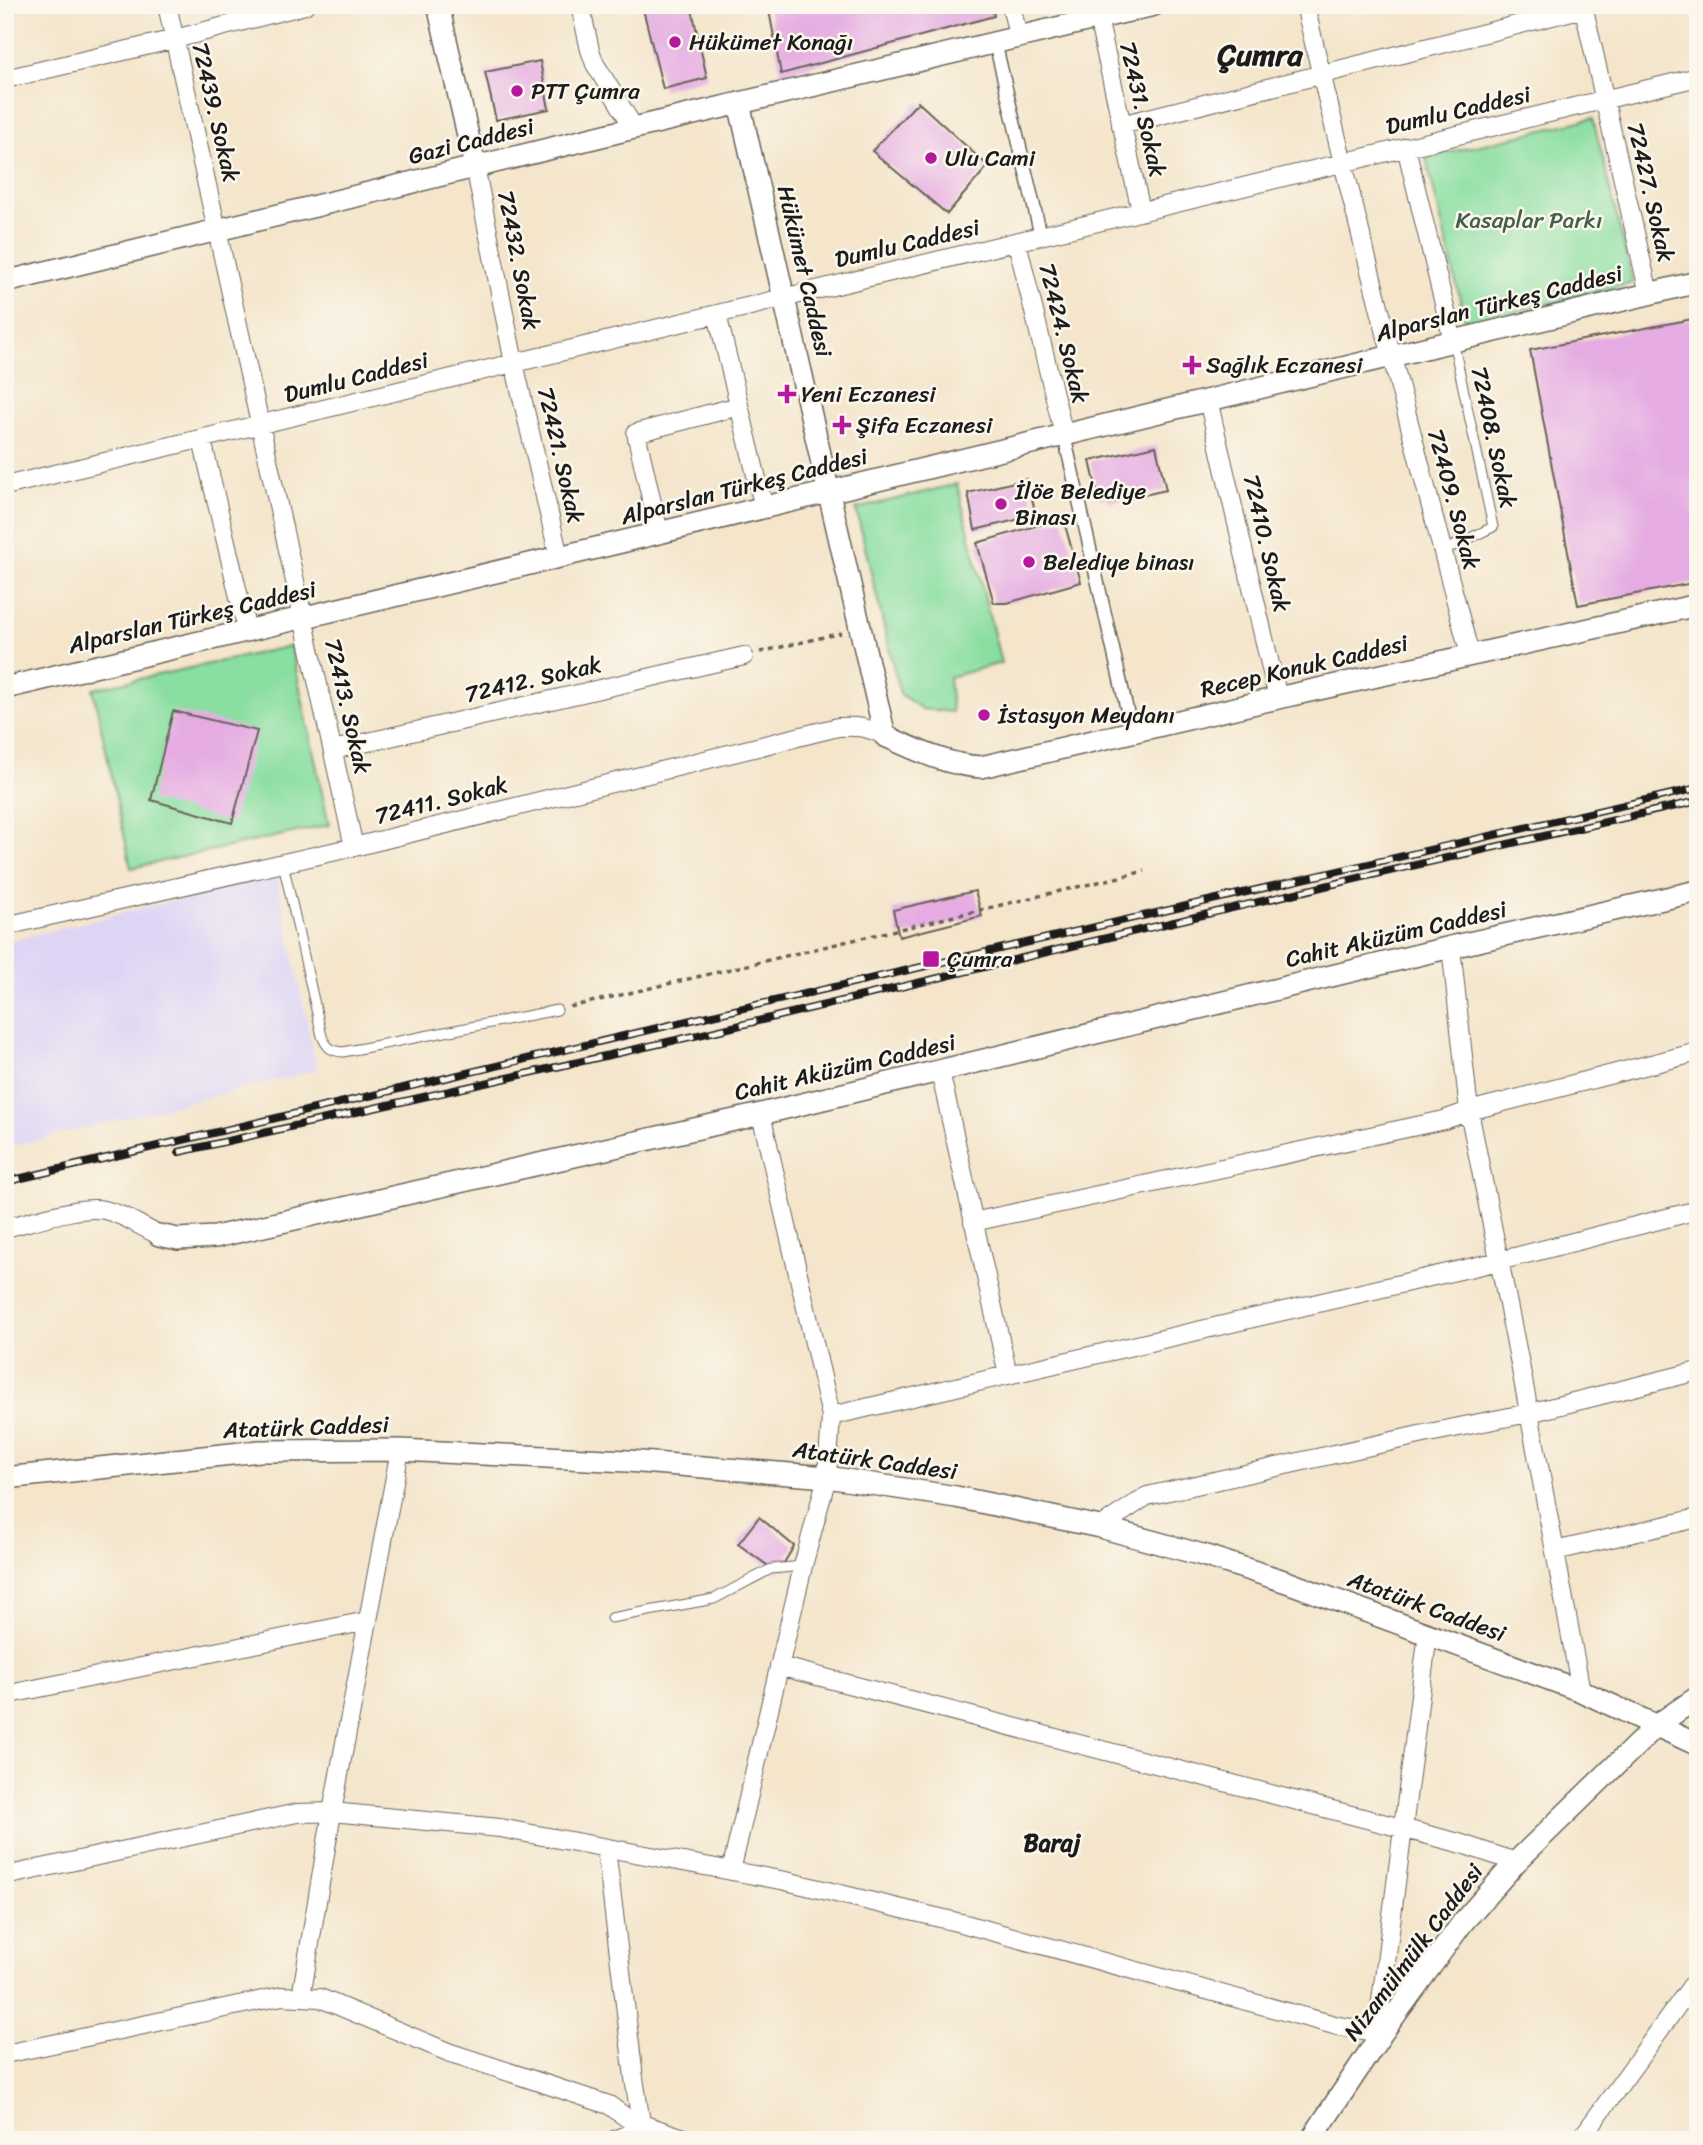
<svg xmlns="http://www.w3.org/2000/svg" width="1703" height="2145" font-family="Sriracha,sans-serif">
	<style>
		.built { fill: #ded5f5 }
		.green { fill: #89dea1; stroke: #527d5e; stroke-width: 2 }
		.building { fill: #e5abe2 }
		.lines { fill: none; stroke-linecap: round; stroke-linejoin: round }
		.service-casing { stroke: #686259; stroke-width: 11 }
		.pedestrian-casing { stroke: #686259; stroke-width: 15 }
		.minor-casing { stroke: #686259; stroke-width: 20 }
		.tertiary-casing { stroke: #686259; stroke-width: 24 }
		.path { stroke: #686259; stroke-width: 3.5; stroke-dasharray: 5 5; stroke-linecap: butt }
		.service { stroke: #fff; stroke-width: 9 }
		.pedestrian { stroke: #fff; stroke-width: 12 }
		.minor { stroke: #fff; stroke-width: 18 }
		.tertiary { stroke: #fff; stroke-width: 21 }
		.rail-casing { stroke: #1c1c1c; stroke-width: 8 }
		.rail { stroke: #fbf7ec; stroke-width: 5; stroke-dasharray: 16; stroke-linecap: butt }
		.poi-dot { fill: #b5179e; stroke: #fbf7ec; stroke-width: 2.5 }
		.labels { text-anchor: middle; stroke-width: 5; stroke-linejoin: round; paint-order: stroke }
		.poi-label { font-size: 23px; fill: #1c1c1c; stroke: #fbf7ec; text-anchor: start }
		.street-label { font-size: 23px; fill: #1c1c1c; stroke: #fbf7ec }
		.park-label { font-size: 23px; fill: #42604b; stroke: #fbf7ec }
		.neighbourhood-label { font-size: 24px; font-weight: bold; fill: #1c1c1c; stroke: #fbf7ec }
		.district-label { font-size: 30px; font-weight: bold; fill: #1c1c1c; stroke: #fbf7ec }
	</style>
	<rect width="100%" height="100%" fill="#fbf7ec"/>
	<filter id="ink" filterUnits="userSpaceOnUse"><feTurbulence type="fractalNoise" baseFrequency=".0143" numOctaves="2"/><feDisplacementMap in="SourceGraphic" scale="14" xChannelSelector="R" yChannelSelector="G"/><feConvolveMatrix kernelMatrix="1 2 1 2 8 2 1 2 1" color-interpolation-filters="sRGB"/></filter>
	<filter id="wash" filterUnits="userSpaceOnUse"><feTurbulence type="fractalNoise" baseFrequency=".00686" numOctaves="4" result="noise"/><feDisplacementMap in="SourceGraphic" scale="28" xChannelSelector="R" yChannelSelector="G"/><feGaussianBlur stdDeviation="1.57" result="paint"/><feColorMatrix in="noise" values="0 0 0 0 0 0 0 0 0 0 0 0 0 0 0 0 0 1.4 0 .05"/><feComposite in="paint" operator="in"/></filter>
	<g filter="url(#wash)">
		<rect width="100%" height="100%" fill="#f4e5cb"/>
		<!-- built -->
		<path class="built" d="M276,875L317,1070L5,1148V942Z"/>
		<!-- green -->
		<path class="green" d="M1593,118L1633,283L1466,324L1426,158Z
			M957,484L1001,663L949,677L952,712L922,709L900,694L856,509Z
			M291,646L329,825L131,868L93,689Z"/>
		<g id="blocks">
			<!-- building -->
			<path class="building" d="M642,5H691L707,78L663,89Z
				M768,5H992L994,16L781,74Z
				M540,61L549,109L496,120L485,72Z
				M918,102L988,166L947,214L872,151Z
				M1698,318V582L1578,605L1530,350Z
				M1156,446L1166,490L1109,503L1108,497L1099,499L1090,461Z
				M1027,479L1036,515L975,530L968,493Z
				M1063,518L1081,582L1007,603H994L977,543Z
				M173,711L257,731L232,823L151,800Z
				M975,891L982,916L899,937L893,910Z
				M759,1517L794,1546L778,1573L738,1544Z"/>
		</g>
	</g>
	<g filter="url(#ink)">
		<use href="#blocks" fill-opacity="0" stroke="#686259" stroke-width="2"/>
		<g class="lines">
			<!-- service casing -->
			<g class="service-casing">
				<path id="service" d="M1443,551L1493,527L1453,341
					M283,863L322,1036C327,1048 331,1051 343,1052L557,1010
					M611,1618L714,1599L771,1569L803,1566"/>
			</g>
			<!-- pedestrian casing -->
			<g class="pedestrian-casing">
				<path id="pedestrian" d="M995,42L1041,236
					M1064,435L1132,732"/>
			</g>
			<!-- minor casing -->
			<g class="minor-casing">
				<path id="minor" d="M167,5L354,847
					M580,5L590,50L595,64L634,128
					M1011,5L1018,36
					M1305,5C1356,223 1413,439 1470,655
					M1583,5L1649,294
					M1098,18L1141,211
					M5,79L175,39L305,5
					M1121,125L1584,8
					M1406,147L1453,341
					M475,166L514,363L559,557
					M1017,242L1064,435
					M717,314L764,508
					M1208,400L1278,698
					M202,440L247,631
					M5,486L1698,77
					M659,533L636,433L739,406
					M333,750L744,656
					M5,926L354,847L838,727C858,726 867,727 885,736
					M1451,947L1469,1111L1520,1364L1581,1691
					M940,1071L1008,1375
					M973,1222L1444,1120L1469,1111L1698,1052
					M5,1228C31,1222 80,1205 104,1210C124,1214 141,1227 159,1235
					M831,1416L1499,1261L1698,1210
					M1100,1527L1147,1496L1424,1434L1529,1413L1698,1371
					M1555,1551L1698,1518
					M779,1666L1459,1843L1516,1862
					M5,1695L367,1621
					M606,1848L634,2078L643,2136
					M731,1871L803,1566L827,1477L831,1416L761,1114
					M5,1876L297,1813L332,1812L500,1828L786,1881L965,1924L1338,2026L1382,2033L1380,2009L1428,1633
					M301,1997L332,1812L400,1450
					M5,2054L282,1996L320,1998L448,2052L609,2105L642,2129
					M614,2140L648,2126L690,2140
					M1580,2140L1698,1977"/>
			</g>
			<!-- tertiary casing -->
			<g class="tertiary-casing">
				<path id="tertiary" d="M438,5L475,166
					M739,103L885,736C917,750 946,765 981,767L1278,698L1698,605
					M5,282L634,128L1154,5
					M5,688L559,557L1698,282
					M159,1235L178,1239L215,1237L761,1114L1451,947L1698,891
					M5,1478L260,1451L400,1450L628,1461L827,1477L956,1497L1100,1527L1206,1556L1287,1582L1581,1691L1698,1745
					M1311,2140L1382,2033L1463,1922L1516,1862L1657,1725L1698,1697"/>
			</g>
			<!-- path -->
			<path class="path" d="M760,652L841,633
				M570,1007L1145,871"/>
			<!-- service -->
			<use href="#service" class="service"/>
			<!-- pedestrian -->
			<use href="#pedestrian" class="pedestrian"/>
			<!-- minor -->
			<use href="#minor" class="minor"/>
			<!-- tertiary -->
			<use href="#tertiary" class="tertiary"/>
			<!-- rail casing -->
			<g class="rail-casing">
				<path id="rail" d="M179,1152L703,1034L1363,877L1698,801
					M5,1182L700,1018L1698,788"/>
			</g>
			<!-- rail -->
			<use href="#rail" class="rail"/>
		</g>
	</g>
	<!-- markers -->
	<g class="poi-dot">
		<circle cx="675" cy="42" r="7"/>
		<circle cx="517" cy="91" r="7"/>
		<circle cx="931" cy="158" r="7"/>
		<path d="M1188.5 354.5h7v7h7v7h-7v7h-7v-7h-7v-7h7z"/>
		<path d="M783.5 383.5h7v7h7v7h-7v7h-7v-7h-7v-7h7z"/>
		<path d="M838.5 414.5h7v7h7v7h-7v7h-7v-7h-7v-7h7z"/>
		<circle cx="1001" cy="504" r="7"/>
		<circle cx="1029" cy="562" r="7"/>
		<circle cx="984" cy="715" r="7"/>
		<rect x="922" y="950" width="18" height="18" rx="3.5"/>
	</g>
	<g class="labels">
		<!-- poi labels -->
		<g class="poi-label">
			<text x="689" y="50">Hükümet Konağı</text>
			<text x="531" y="99">PTT Çumra</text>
			<text x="945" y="166">Ulu Cami</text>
			<text x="1206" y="373">Sağlık Eczanesi</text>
			<text x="801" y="402">Yeni Eczanesi</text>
			<text x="856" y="433">Şifa Eczanesi</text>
			<text x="1015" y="499">İlöe Belediye<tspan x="1015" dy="26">Binası</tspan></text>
			<text x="1043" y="570">Belediye binası</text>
			<text x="998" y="723">İstasyon Meydanı</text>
			<text x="947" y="967">Çumra</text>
		</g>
		<!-- street labels -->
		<g class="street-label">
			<text transform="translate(1143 109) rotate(77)" y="8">72431. Sokak</text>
			<text transform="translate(1458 110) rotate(-13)" y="8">Dumlu Caddesi</text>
			<text transform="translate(216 112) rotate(77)" y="8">72439. Sokak</text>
			<text transform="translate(471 141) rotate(-14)" y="8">Gazi Caddesi</text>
			<text transform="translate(1651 192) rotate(77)" y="8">72427. Sokak</text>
			<text transform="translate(907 243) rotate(-13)" y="8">Dumlu Caddesi</text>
			<text transform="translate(519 260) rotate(79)" y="8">72432. Sokak</text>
			<text transform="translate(805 271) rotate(77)" y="8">Hükümet Caddesi</text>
			<text transform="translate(1499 303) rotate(-14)" y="8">Alparslan Türkeş Caddesi</text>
			<text transform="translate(1064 333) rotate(76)" y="8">72424. Sokak</text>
			<text transform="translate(356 377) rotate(-14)" y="8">Dumlu Caddesi</text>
			<text transform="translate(1494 437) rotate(78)" y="8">72408. Sokak</text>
			<text transform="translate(561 455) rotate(77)" y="8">72421. Sokak</text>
			<text transform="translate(744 486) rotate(-14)" y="8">Alparslan Türkeş Caddesi</text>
			<text transform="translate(1454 499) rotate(75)" y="8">72409. Sokak</text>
			<text transform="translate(1267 543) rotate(77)" y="8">72410. Sokak</text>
			<text transform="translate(192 617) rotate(-13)" y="8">Alparslan Türkeş Caddesi</text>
			<text transform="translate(1304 666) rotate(-13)" y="8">Recep Konuk Caddesi</text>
			<text transform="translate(533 679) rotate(-13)" y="8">72412. Sokak</text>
			<text transform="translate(348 706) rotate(77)" y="8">72413. Sokak</text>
			<text transform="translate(441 800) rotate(-14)" y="8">72411. Sokak</text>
			<text transform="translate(1396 934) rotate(-13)" y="8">Cahit Aküzüm Caddesi</text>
			<text transform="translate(845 1067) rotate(-13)" y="8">Cahit Aküzüm Caddesi</text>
			<text transform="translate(306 1427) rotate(-2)" y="8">Atatürk Caddesi</text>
			<text transform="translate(875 1460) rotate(8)" y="8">Atatürk Caddesi</text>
			<text transform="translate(1427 1606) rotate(20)" y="8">Atatürk Caddesi</text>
			<text transform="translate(1413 1952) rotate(-53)" y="8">Nizamülmülk Caddesi</text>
		</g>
		<!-- park labels -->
		<g class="park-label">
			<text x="1529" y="228">Kasaplar Parkı</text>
		</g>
		<!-- neighbourhood labels -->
		<g class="neighbourhood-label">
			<text x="1052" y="1851">Baraj</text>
		</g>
		<!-- district labels -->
		<g class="district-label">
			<text x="1260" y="65">Çumra</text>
		</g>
	</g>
	<!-- margin -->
	<rect width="1703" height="2145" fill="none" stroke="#fbf7ec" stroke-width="28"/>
</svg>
